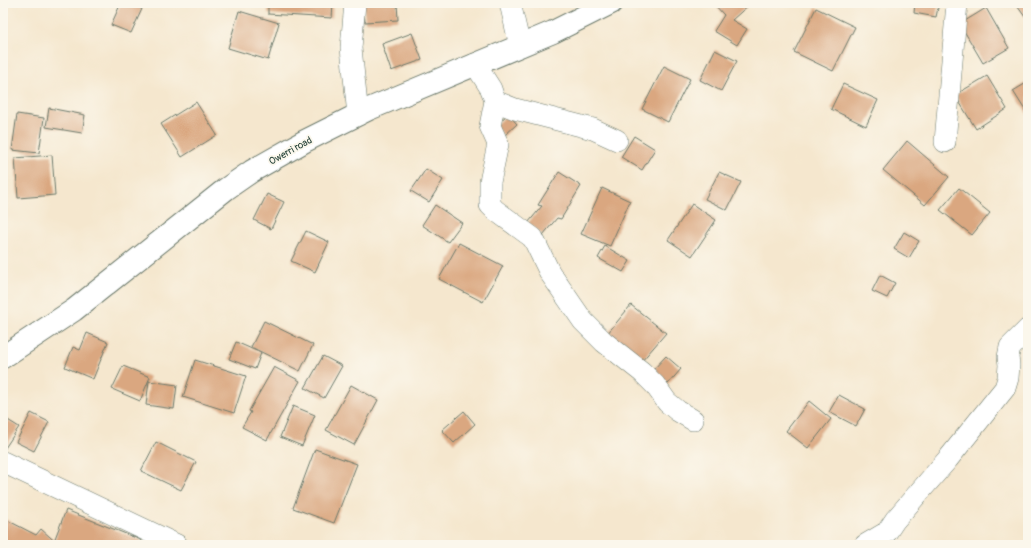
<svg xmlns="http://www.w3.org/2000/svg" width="1031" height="548" font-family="Pangolin,sans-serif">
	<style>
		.building { fill: #daa780 }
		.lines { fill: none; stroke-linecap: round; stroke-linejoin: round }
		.street-casing { stroke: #6a786a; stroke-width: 22 }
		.secondary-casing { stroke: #6a786a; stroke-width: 24 }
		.street { stroke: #fff; stroke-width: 21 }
		.secondary { stroke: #fff; stroke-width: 22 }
		.labels { text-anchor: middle; stroke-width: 3.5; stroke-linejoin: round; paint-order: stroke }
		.street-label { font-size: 10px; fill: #1f3d34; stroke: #fbf7ec }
	</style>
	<rect width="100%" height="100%" fill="#fbf7ec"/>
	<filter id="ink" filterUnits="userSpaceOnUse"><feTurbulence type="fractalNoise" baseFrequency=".025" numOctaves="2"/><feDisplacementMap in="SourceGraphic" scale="8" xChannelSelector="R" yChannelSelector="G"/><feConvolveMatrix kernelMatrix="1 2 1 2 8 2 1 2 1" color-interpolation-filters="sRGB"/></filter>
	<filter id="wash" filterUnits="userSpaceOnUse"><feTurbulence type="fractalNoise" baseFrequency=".012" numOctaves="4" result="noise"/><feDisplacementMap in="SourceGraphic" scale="16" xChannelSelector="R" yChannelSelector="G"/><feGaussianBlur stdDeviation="0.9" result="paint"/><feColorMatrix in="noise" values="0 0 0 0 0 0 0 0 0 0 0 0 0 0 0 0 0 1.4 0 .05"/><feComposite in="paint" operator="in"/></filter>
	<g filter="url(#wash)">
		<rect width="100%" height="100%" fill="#f5e7ce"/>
		<g id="blocks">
			<!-- building -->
			<path class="building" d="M121,3H129L142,9L131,33L111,25Z
				M268,3H333L332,18L268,14Z
				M363,3H397L398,20L365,22Z
				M713,3H751L732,20L747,29L737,45L714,31L724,15Z
				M915,3H939L936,17L914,13Z
				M1015,3H1028V21Z
				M816,8L855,27L833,71L794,52Z
				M986,8L1009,48L983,63L960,24Z
				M239,11L279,23L268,60L228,48Z
				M412,33L422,60L391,71L382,44Z
				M715,50L737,61L721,91L700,80Z
				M664,66L690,79L668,122L642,109Z
				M987,76L1007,109L976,129L955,95Z
				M1028,82V115L1013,91Z
				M843,84L878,100L866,126L831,109Z
				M196,102L217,135L182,157L161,124Z
				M49,108L85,115L82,133L46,127Z
				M17,114L44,118L39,153L12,150Z
				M508,114L517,124L504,136L495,126Z
				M634,136L655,149L642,170L621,157Z
				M907,141L949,177L925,205L883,170Z
				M52,155L55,195L18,198L15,158Z
				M426,169L443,180L429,202L411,191Z
				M559,172L581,186L561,219L557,218L543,235L528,223L542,206L538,205Z
				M719,172L741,182L727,210L705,199Z
				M602,188L630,201L610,246L581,234Z
				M959,188L990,213L972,235L940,210Z
				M267,194L284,202L271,229L254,220Z
				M692,204L716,220L692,256L668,240Z
				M435,205L462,223L448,242L422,225Z
				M306,231L329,242L315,272L291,261Z
				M904,232L919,241L909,258L894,249Z
				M459,243L503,266L483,302L439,279Z
				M605,246L630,261L623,272L598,258Z
				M880,275L895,283L887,298L872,291Z
				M631,305L666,333L641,362L607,334Z
				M264,321L313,345L300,371L251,347Z
				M87,333L108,342L93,379L65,367L73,347L80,350Z
				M236,342L261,353L255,369L229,359Z
				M323,356L342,366L324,398L305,388Z
				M666,356L681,369L668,384L652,371Z
				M195,360L246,376L234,413L183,397Z
				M123,366L150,377L140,401L112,389Z
				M274,367L300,381L267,440L242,427L251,412L249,411Z
				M149,381L177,385L174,409L146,405Z
				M351,385L378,400L354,445L326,430Z
				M839,395L865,409L856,426L829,412Z
				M809,401L831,419L808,448L786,431Z
				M293,406L315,415L302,446L280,437Z
				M464,411L475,424L454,443L442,430Z
				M31,413L49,422L34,451L16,442Z
				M3,417L19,427L3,451Z
				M156,442L196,462L181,490L141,471Z
				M315,449L357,464L334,523L293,508Z
				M66,510L141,540L139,545H63L54,541Z
				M3,518L36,535L41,529L59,545H3Z"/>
		</g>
	</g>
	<g filter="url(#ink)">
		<use href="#blocks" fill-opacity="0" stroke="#6a786a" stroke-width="1"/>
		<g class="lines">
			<!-- street casing -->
			<g class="street-casing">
				<path id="street" d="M355,3L351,48L358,115
					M510,3L520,46
					M475,64L491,89L495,101L490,126L498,144L490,182V205L495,210L533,238L550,273L583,321L604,342L642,372L655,385L667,402L678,411L693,420
					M495,101L515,109L593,129L617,140
					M945,142L957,3
					M3,462L177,545
					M865,545L887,532L895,520L948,459L1005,388L1008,378L1009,365L1008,357L1010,347L1028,329"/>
			</g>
			<!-- secondary casing -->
			<g class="secondary-casing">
				<path id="secondary" d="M3,357L74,310L226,189L252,171L305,141L369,109L553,32L611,3"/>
			</g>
			<!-- street -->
			<use href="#street" class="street"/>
			<!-- secondary -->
			<use href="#secondary" class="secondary"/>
		</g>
	</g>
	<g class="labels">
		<!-- street labels -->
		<g class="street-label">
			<text transform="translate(290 150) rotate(-29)" y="4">Owerri road</text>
		</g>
	</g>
	<!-- margin -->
	<rect width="1031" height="548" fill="none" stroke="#fbf7ec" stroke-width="16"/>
</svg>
